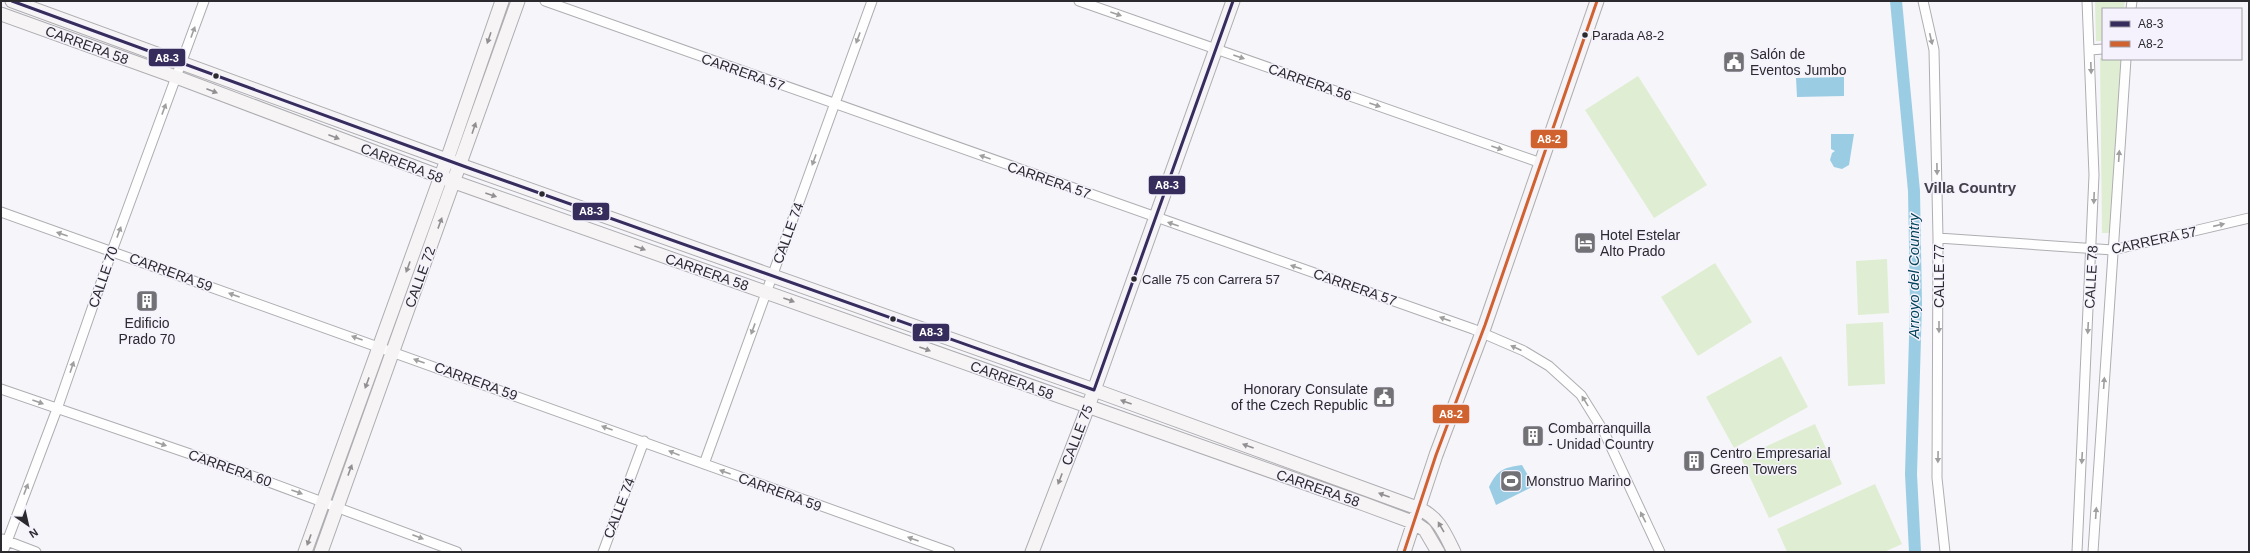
<svg xmlns="http://www.w3.org/2000/svg" width="2250" height="553" font-family="Arial,sans-serif">
	<style>
		.green { fill: #dfeed2 }
		.water { fill: #9acde4 }
		.lines { fill: none; stroke-linecap: round; stroke-linejoin: round }
		.canal { stroke: #9acde4; stroke-width: 12 }
		.street-casing { stroke: #aeaeb2; stroke-width: 11 }
		.secondary-casing { stroke: #aeaeb2; stroke-width: 15 }
		.street { stroke: #fefefe; stroke-width: 9 }
		.secondary { stroke: #f7f4f5; stroke-width: 13 }
		.bus-1-casing { stroke: #f5f2fd; stroke-width: 6 }
		.bus-2-casing { stroke: #f5f2fd; stroke-width: 6 }
		.bus-1 { stroke: #362d5c; stroke-width: 3 }
		.bus-2 { stroke: #d0622f; stroke-width: 3 }
		.oneway { fill: #9f9fa0 }
		.oneway2 { fill: #918f92 }
		.bus-dot { fill: #2b2a2e; stroke: #f5f2fd; stroke-width: 1.5 }
		.labels { text-anchor: middle; stroke-width: 3; stroke-linejoin: round; paint-order: stroke }
		.bus-label { font-size: 13px; fill: #2b2a2e; stroke: #f5f2fd; text-anchor: start }
		.street-label { font-size: 14px; fill: #2b2a2e; stroke: #f5f2fd }
		.poi-label { font-size: 14px; fill: #2b2a2e; stroke: #f5f2fd; text-anchor: start }
		.neighbourhood-label { font-size: 15px; font-weight: bold; fill: #43414a; stroke: #f5f2fd }
		.water-label { font-size: 15px; font-style: italic; fill: #02445a; stroke: #f5f2fd }
		.line-badge { stroke: #f5f2fd; stroke-width: 1.5 }
		.badge-label { font-size: 11px; text-anchor: middle; font-weight: bold; fill: #fff }
	</style>
	<rect width="100%" height="100%" fill="#f6f5fa"/>
	<!-- green -->
	<path class="green" d="M2095,1H2125L2124,9H2103V41H2096Z
		M2100,58L2121,59L2111,233H2102Z
		M1638,76L1707,185L1654,218L1585,110Z
		M1887,259L1889,313L1858,315L1856,261Z
		M1715,263L1752,322L1698,356L1661,297Z
		M1883,322L1885,384L1848,386L1846,324Z
		M1781,356L1808,407L1734,448L1706,397Z
		M1815,424L1842,484L1769,518L1741,458Z
		M1875,484L1902,544L1884,552H1787L1777,529Z"/>
	<!-- water -->
	<path class="water" d="M1844,77V96L1797,97L1796,78Z
		M1831,134H1854L1849,165L1842,169L1834,167L1830,160L1832,153L1835,151L1831,149Z
		M1522,465L1534,486L1496,505L1489,487C1498,469 1503,468 1522,465Z"/>
	<g class="lines">
		<!-- canal -->
		<path class="canal" d="M1896,1L1914,191L1916,304L1911,474L1915,552"/>
		<!-- street casing -->
		<g class="street-casing">
			<path id="street" d="M545,1L1473,329L1524,351L1549,366L1581,395L1604,432L1660,552
				M1079,1L1541,163
				M1923,1L1934,50L1938,238L1937,478L1945,552
				M2131,9L2132,1
				M2090,50L2103,49
				M1,212L950,552
				M1938,238L2113,250L2249,218
				M1,389L231,468L457,552
				M704,464L872,1
				M2,539L36,552
				M3,552L57,409L112,251L204,1
				M603,552L644,441
				M2077,552L2094,175L2087,1
				M2093,552L2126,59"/>
		</g>
		<!-- secondary casing -->
		<g class="secondary-casing">
			<path id="secondary" d="M12,1L466,167L1094,390L1420,509C1439,518 1445,534 1454,552
				M1,14L176,77L460,184L1364,504L1415,523L1425,530L1438,552
				M305,552L449,154L502,1
				M321,552L518,1
				M1032,552L1088,407L1233,1
				M1404,552L1436,455L1485,325L1597,1"/>
		</g>
		<!-- street -->
		<use href="#street" class="street"/>
		<!-- secondary -->
		<use href="#secondary" class="secondary"/>
		<!-- bus-1 casing -->
		<g class="bus-1-casing">
			<path id="bus-1" d="M12,1L466,167L1094,390L1233,1"/>
		</g>
		<!-- bus-2 casing -->
		<g class="bus-2-casing">
			<path id="bus-2" d="M1404,552L1436,455L1485,325L1597,1"/>
		</g>
		<!-- bus-1 -->
		<use href="#bus-1" class="bus-1"/>
		<!-- bus-2 -->
		<use href="#bus-2" class="bus-2"/>
	</g>
	<!-- one-way arrows -->
	<defs><path id="oneway-solid" d="M-6-.8H1V-3.2L6.5 0L1 3.2V.8H-6Z"/></defs>
	<g class="oneway">
		<use href="#oneway-solid" transform="translate(1116 14) rotate(19)"/>
		<use href="#oneway-solid" transform="translate(193 32) rotate(-70)"/>
		<use href="#oneway-solid" transform="translate(858 38) rotate(110)"/>
		<use href="#oneway-solid" transform="translate(1931 39) rotate(77)"/>
		<use href="#oneway-solid" transform="translate(1239 57) rotate(19)"/>
		<use href="#oneway-solid" transform="translate(2091 68) rotate(88)"/>
		<use href="#oneway-solid" transform="translate(1375 105) rotate(19)"/>
		<use href="#oneway-solid" transform="translate(164 109) rotate(-70)"/>
		<use href="#oneway-solid" transform="translate(1497 148) rotate(19)"/>
		<use href="#oneway-solid" transform="translate(2119 156) rotate(-86)"/>
		<use href="#oneway-solid" transform="translate(985 157) rotate(-161)"/>
		<use href="#oneway-solid" transform="translate(814 160) rotate(110)"/>
		<use href="#oneway-solid" transform="translate(1937 169) rotate(89)"/>
		<use href="#oneway-solid" transform="translate(2094 198) rotate(92)"/>
		<use href="#oneway-solid" transform="translate(1173 224) rotate(-161)"/>
		<use href="#oneway-solid" transform="translate(2219 225) rotate(-13)"/>
		<use href="#oneway-solid" transform="translate(119 232) rotate(-70)"/>
		<use href="#oneway-solid" transform="translate(62 234) rotate(-161)"/>
		<use href="#oneway-solid" transform="translate(1296 267) rotate(-161)"/>
		<use href="#oneway-solid" transform="translate(234 295) rotate(-160)"/>
		<use href="#oneway-solid" transform="translate(1445 319) rotate(-160)"/>
		<use href="#oneway-solid" transform="translate(1939 327) rotate(90)"/>
		<use href="#oneway-solid" transform="translate(2088 328) rotate(93)"/>
		<use href="#oneway-solid" transform="translate(753 329) rotate(110)"/>
		<use href="#oneway-solid" transform="translate(357 338) rotate(-160)"/>
		<use href="#oneway-solid" transform="translate(1516 348) rotate(-156)"/>
		<use href="#oneway-solid" transform="translate(419 361) rotate(-160)"/>
		<use href="#oneway-solid" transform="translate(72 367) rotate(-71)"/>
		<use href="#oneway-solid" transform="translate(2104 383) rotate(-86)"/>
		<use href="#oneway-solid" transform="translate(1585 401) rotate(-122)"/>
		<use href="#oneway-solid" transform="translate(38 402) rotate(20)"/>
		<use href="#oneway-solid" transform="translate(607 428) rotate(-160)"/>
		<use href="#oneway-solid" transform="translate(161 444) rotate(19)"/>
		<use href="#oneway-solid" transform="translate(674 453) rotate(-158)"/>
		<use href="#oneway-solid" transform="translate(1938 457) rotate(91)"/>
		<use href="#oneway-solid" transform="translate(2082 458) rotate(93)"/>
		<use href="#oneway-solid" transform="translate(725 472) rotate(-160)"/>
		<use href="#oneway-solid" transform="translate(26 489) rotate(-69)"/>
		<use href="#oneway-solid" transform="translate(297 492) rotate(20)"/>
		<use href="#oneway-solid" transform="translate(2096 513) rotate(-86)"/>
		<use href="#oneway-solid" transform="translate(1643 517) rotate(-117)"/>
		<use href="#oneway-solid" transform="translate(418 537) rotate(21)"/>
		<use href="#oneway-solid" transform="translate(913 539) rotate(-160)"/>
	</g>
	<g class="oneway2">
		<use href="#oneway-solid" transform="translate(489 38) rotate(109)"/>
		<use href="#oneway-solid" transform="translate(212 91) rotate(21)"/>
		<use href="#oneway-solid" transform="translate(474 128) rotate(-71)"/>
		<use href="#oneway-solid" transform="translate(334 137) rotate(21)"/>
		<use href="#oneway-solid" transform="translate(491 195) rotate(19)"/>
		<use href="#oneway-solid" transform="translate(440 223) rotate(-70)"/>
		<use href="#oneway-solid" transform="translate(640 248) rotate(20)"/>
		<use href="#oneway-solid" transform="translate(408 267) rotate(110)"/>
		<use href="#oneway-solid" transform="translate(789 300) rotate(20)"/>
		<use href="#oneway-solid" transform="translate(925 349) rotate(20)"/>
		<use href="#oneway-solid" transform="translate(367 383) rotate(110)"/>
		<use href="#oneway-solid" transform="translate(1126 402) rotate(-160)"/>
		<use href="#oneway-solid" transform="translate(1248 446) rotate(-160)"/>
		<use href="#oneway-solid" transform="translate(350 470) rotate(-70)"/>
		<use href="#oneway-solid" transform="translate(1060 479) rotate(111)"/>
		<use href="#oneway-solid" transform="translate(1384 495) rotate(-160)"/>
		<use href="#oneway-solid" transform="translate(1441 527) rotate(-120)"/>
		<use href="#oneway-solid" transform="translate(309 540) rotate(110)"/>
	</g>
	<!-- icons -->
	<defs>
		<g id="civic-square" transform="scale(1.15)"><rect x="-9" y="-9" width="18" height="18" rx="4" fill="#727175" stroke="#f5f2fd"/><path d="M-.6-6.5H3V-4.5H.6V-3L4-1V1h2V6H-6V1h2V-1L-.6-3ZM-1.2 2.5V6h2.4V2.5Z" fill="#fff"/></g>
		<g id="hotel-square" transform="scale(1.15)"><rect x="-9" y="-9" width="18" height="18" rx="4" fill="#727175" stroke="#f5f2fd"/><path d="M-6-4.5h1.5V1H6V5H4.5V3h-9V5H-6ZM-4 0a1.8 1.8 0 1 1 3.6 0ZM.5 0V-2.5h3Q6-2.5 6 0Z" fill="#fff"/></g>
		<g id="building-square" transform="scale(1.15)"><rect x="-9" y="-9" width="18" height="18" rx="4" fill="#727175" stroke="#f5f2fd"/><path d="M-4-6H4V6H1V3H-1V6H-4ZM-2.5-4.3h1.7v1.8h-1.7ZM.8-4.3h1.7v1.8H.8ZM-2.5-1h1.7V.8h-1.7ZM.8-1h1.7V.8H.8Z" fill="#fff"/></g>
		<g id="stadium-square" transform="scale(1.15)"><rect x="-9" y="-9" width="18" height="18" rx="4" fill="#727175" stroke="#f5f2fd"/><path d="M0-5a6.5 5 0 1 0 0 10a6.5 5 0 1 0 0-10ZM-3.5-1.8h7v3.6h-7Z" fill="#fff"/></g>
	</defs>
	<g fill-rule="evenodd">
		<use href="#civic-square" x="1734" y="62"/>
		<use href="#hotel-square" x="1585" y="243"/>
		<use href="#building-square" x="147" y="301"/>
		<use href="#civic-square" x="1384" y="397"/>
		<use href="#building-square" x="1533" y="436"/>
		<use href="#building-square" x="1694" y="461"/>
		<use href="#stadium-square" x="1511" y="481"/>
	</g>
	<!-- markers -->
	<g class="bus-dot">
		<circle cx="1585" cy="35" r="3.5"/>
		<circle cx="216" cy="76" r="3.5"/>
		<circle cx="542" cy="194" r="3.5"/>
		<circle cx="1134" cy="279" r="3.5"/>
		<circle cx="893" cy="319" r="3.5"/>
	</g>
	<g class="labels">
		<!-- bus labels -->
		<g class="bus-label">
			<text x="1592" y="40">Parada A8-2</text>
			<text x="1142" y="284">Calle 75 con Carrera 57</text>
		</g>
		<!-- street labels -->
		<g class="street-label">
			<text transform="translate(87 45) rotate(20)" y="5">CARRERA 58</text>
			<text transform="translate(743 72) rotate(19)" y="5">CARRERA 57</text>
			<text transform="translate(1310 82) rotate(19)" y="5">CARRERA 56</text>
			<text transform="translate(402 163) rotate(21)" y="5">CARRERA 58</text>
			<text transform="translate(1049 180) rotate(19)" y="5">CARRERA 57</text>
			<text transform="translate(788 233) rotate(-70)" y="5">CALLE 74</text>
			<text transform="translate(2154 240) rotate(-12)" y="5">CARRERA 57</text>
			<text transform="translate(171 272) rotate(20)" y="5">CARRERA 59</text>
			<text transform="translate(707 272) rotate(19)" y="5">CARRERA 58</text>
			<text transform="translate(1939 276) rotate(-90)" y="5">CALLE 77</text>
			<text transform="translate(103 277) rotate(-71)" y="5">CALLE 70</text>
			<text transform="translate(420 277) rotate(-70)" y="5">CALLE 72</text>
			<text transform="translate(2091 277) rotate(-87)" y="5">CALLE 78</text>
			<text transform="translate(1355 287) rotate(19)" y="5">CARRERA 57</text>
			<text transform="translate(1012 380) rotate(20)" y="5">CARRERA 58</text>
			<text transform="translate(476 381) rotate(20)" y="5">CARRERA 59</text>
			<text transform="translate(1077 435) rotate(-69)" y="5">CALLE 75</text>
			<text transform="translate(230 468) rotate(19)" y="5">CARRERA 60</text>
			<text transform="translate(1318 488) rotate(19)" y="5">CARRERA 58</text>
			<text transform="translate(780 492) rotate(20)" y="5">CARRERA 59</text>
			<text transform="translate(619 508) rotate(-69)" y="5">CALLE 74</text>
		</g>
		<!-- poi labels -->
		<g class="poi-label">
			<text x="1750" y="59">Salón de<tspan x="1750" dy="16">Eventos Jumbo</tspan></text>
			<text x="1600" y="240">Hotel Estelar<tspan x="1600" dy="16">Alto Prado</tspan></text>
			<text x="147" y="328" text-anchor="middle">Edificio<tspan x="147" dy="16">Prado 70</tspan></text>
			<text x="1368" y="394" text-anchor="end">Honorary Consulate<tspan x="1368" dy="16">of the Czech Republic</tspan></text>
			<text x="1548" y="433">Combarranquilla<tspan x="1548" dy="16">- Unidad Country</tspan></text>
			<text x="1710" y="458">Centro Empresarial<tspan x="1710" dy="16">Green Towers</tspan></text>
			<text x="1526" y="486">Monstruo Marino</text>
		</g>
		<!-- neighbourhood labels -->
		<g class="neighbourhood-label">
			<text x="1970" y="193">Villa Country</text>
		</g>
		<!-- water labels -->
		<g class="water-label">
			<text transform="translate(1914 276) rotate(-90)" y="5">Arroyo del Country</text>
		</g>
	</g>
	<g class="line-badge">
		<rect x="148" y="48" width="38" height="19" rx="4" fill="#362d5c"/>
		<rect x="1530" y="129" width="38" height="20" rx="4" fill="#d0622f"/>
		<rect x="1148" y="175" width="38" height="20" rx="4" fill="#362d5c"/>
		<rect x="572" y="202" width="38" height="19" rx="4" fill="#362d5c"/>
		<rect x="912" y="323" width="38" height="19" rx="4" fill="#362d5c"/>
		<rect x="1432" y="404" width="38" height="20" rx="4" fill="#d0622f"/>
	</g>
	<g class="badge-label">
		<text x="167" y="62">A8-3</text>
		<text x="1549" y="143">A8-2</text>
		<text x="1167" y="189">A8-3</text>
		<text x="591" y="215">A8-3</text>
		<text x="931" y="336">A8-3</text>
		<text x="1451" y="418">A8-2</text>
	</g>
	<!-- border -->
	<rect width="2250" height="553" fill="none" stroke="#2b2a2e" stroke-width="4"/>
	<!-- legend -->
	<rect x="2102" y="8" width="140" height="52" fill="#f5f2fd" stroke="#a4a2aa"/>
	<rect x="2110" y="21" width="20" height="6" fill="#362d5c" stroke="#a4a2aa"/>
	<text x="2138" y="28" font-size="12" fill="#2b2a2e">A8-3</text>
	<rect x="2110" y="41" width="20" height="6" fill="#d0622f" stroke="#a4a2aa"/>
	<text x="2138" y="48" font-size="12" fill="#2b2a2e">A8-2</text>
	<!-- north arrow -->
	<g transform="translate(28 525) rotate(146)" stroke="#f5f2fd" stroke-width="3" paint-order="stroke">
	<path d="M0-3L7 15L0 10L-7 15Z" fill="#2b2a2e"/>
	<text y="-6" font-size="11" font-weight="bold" text-anchor="middle" fill="#2b2a2e">N</text>
	</g>
</svg>
